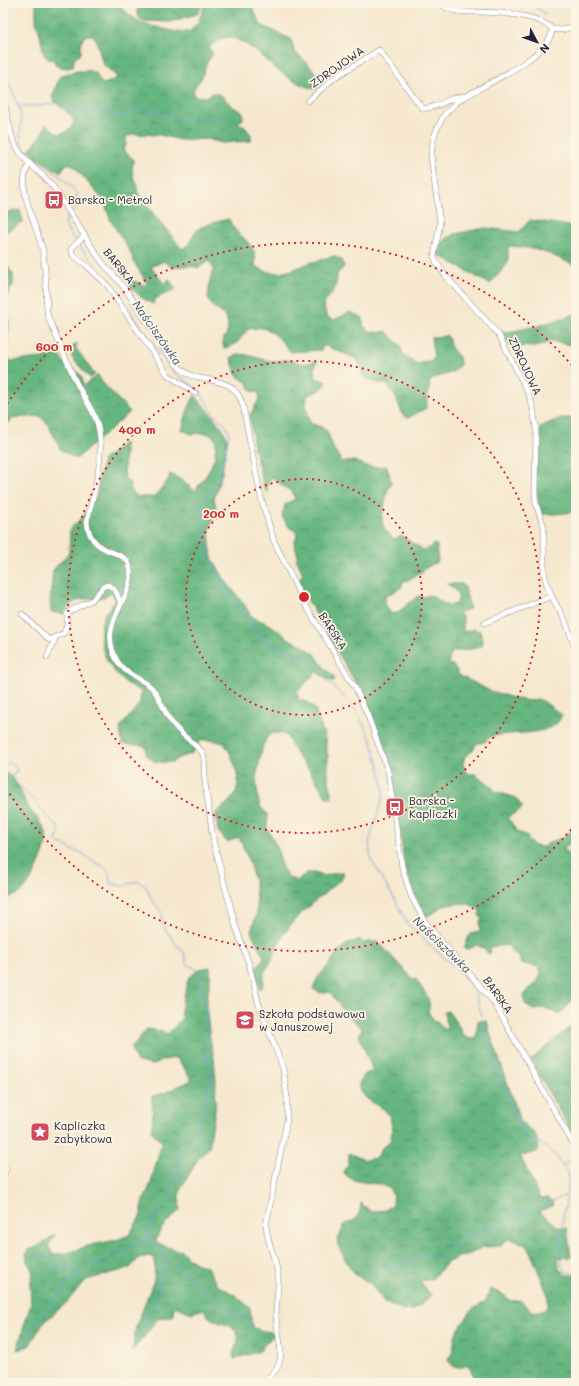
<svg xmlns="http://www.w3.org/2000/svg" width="579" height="1386" font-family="Mali,sans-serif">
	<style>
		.forest { fill: url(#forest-crowns); stroke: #446c5e }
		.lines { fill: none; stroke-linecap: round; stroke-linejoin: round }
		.stream { stroke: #6d9cd5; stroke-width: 1 }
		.minor-casing { stroke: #8c8584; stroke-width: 6 }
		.minor { stroke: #fff; stroke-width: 5 }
		.ring { fill: none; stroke: #d62828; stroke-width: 2; stroke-dasharray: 2 4 }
		.labels { text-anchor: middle; stroke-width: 3.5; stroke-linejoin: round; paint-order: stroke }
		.street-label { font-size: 11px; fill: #22223b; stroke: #fcf5e5 }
		.poi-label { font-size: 11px; fill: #22223b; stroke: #fcf5e5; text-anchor: start }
		.water-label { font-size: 12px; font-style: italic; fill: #405379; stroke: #fcf5e5 }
		.centre { fill: #d62828; stroke: #fcf5e5; stroke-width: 2 }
		.ring-label { font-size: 12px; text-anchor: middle; font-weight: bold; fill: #d62828; stroke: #fcf5e5; stroke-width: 3.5; stroke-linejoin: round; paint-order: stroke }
	</style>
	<defs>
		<pattern id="forest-crowns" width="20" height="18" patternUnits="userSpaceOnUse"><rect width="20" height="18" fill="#66b680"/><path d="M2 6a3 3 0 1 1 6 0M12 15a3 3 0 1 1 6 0" fill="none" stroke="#54946a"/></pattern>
	</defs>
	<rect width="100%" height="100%" fill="#fcf5e5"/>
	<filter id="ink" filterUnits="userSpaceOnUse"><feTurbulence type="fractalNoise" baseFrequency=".025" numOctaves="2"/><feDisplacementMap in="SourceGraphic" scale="8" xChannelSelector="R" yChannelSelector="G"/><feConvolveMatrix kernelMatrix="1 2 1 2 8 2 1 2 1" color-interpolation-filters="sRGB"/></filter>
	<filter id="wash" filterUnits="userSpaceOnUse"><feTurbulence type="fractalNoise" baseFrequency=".012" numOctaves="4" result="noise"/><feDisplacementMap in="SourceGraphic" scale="16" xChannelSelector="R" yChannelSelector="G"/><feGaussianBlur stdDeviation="0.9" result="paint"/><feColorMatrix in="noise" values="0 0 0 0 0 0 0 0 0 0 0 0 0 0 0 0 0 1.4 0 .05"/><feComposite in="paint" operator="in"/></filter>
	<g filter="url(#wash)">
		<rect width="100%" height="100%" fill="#f5e8ce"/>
		<!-- forest -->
		<path class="forest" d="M36,3H121L122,9L142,24L157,27L167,30L179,32L190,31L198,23L204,7L210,3H250L261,25L291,39L294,51L309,65L324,81L316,89C299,86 284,75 271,65C266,61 262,56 257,52C252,48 234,36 228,37C221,38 214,43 209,47L213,54L207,62L201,79L194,88L193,96L207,97L212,93C225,95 223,98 231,105C234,108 239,110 243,112V119L238,123L245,127L251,135V141L222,143L207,139L180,140L160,135L133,134L126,137V145L123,150L134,160L132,168L133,176L137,184V190L140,197L182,249C192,244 191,235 198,229C203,225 223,220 229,219C236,239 259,241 255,266L267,272L280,273L292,270L309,263L334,256L342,260L344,267L337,274C337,293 331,291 323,305L327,317L334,320L350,312L363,318V326C371,333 376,334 386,331L401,346L402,353L416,364L427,362L434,359L431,337H442L446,335L449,338C448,346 454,351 459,357L460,365C450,377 442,373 430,381L426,408L408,418L403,415L396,398L387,384L373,382L362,375V368L357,359L326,346L321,347L322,350L291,352C277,337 270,322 247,330C241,339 236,346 224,348L222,342C224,338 228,333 228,328C229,312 213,311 209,301C207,296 209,292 209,288C210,281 210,276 214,270L209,260L199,268C190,266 181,265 172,268L164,261L151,267L164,284L169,279L176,289L155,299L153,304C144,300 133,291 128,283L134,281L146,286L147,283L135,264L131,253L110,219L104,201L72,164H66L61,172C50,166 37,160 29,150L42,135L46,124L58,134C67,132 71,130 74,121C69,112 59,107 52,98L60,76C70,72 86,68 96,73L99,80L103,84L112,81L117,77L103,64L96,39L92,35H87L83,38L81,45V53L74,60L73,67L68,68L56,66L54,60L48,59L44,55L39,30L36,23Z
			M144,3H204L197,14L170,22L143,21L137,16V10Z
			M20,210L23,221L3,234V213Z
			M530,220L576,227V266C551,254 536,247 508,246V263L490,284C472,275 456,264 438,255L440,243L454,234L485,228L519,232Z
			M3,258L13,275V285L7,296L5,305L9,322L6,353L10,361L43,358L58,353L63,362L81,375L84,386L98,375L102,382L130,412L76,459L61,450L48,425L40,416L13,418L3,429Z
			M576,314V346L552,341L536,347L510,346L502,333L538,326Z
			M77,343L76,348L95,375L90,378L73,359L69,349Z
			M238,354L247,355L269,361L288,360L304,364L317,361L314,369L316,378L327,382C324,391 315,391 307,396L306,406L310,423L324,428L328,433L334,450L340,457L339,461L345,462L355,461L363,465L370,467L387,466L392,485L389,486C386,494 386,501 384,508C380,524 382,529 394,539L402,536L423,550L430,548L433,544L437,545V551L438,561L423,570V572L402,583V587L385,597V604L391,614L397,613L418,596L424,597L430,595L447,606L457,604C460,592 456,590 447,584H462L465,588L470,609L459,612L463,618V632L474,629L480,631L483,645L477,648L452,652L449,659V664L454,666L459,675L490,691L517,699L529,701L537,699L543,701L562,715C553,739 511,730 490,737C486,739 490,738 486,741C483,743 479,743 477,743L472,751L465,756L463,763L465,771L469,774H475L488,783L496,792L514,797L519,801V804L523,806L521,809L508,817L517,832L526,835L529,839L526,842H531L534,846L544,847L550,842L563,838L569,832L576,829V837L564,849L576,864V991H573L570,995L574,998C568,1004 566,1010 559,1014C554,1013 549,1008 543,1008C540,1009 537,1010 533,1010L526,1005L523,997L528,990L536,984L541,974L539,967L520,963V958L511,951L509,945L490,947L491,953L488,954L484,948L476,945L469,949L464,948L470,934L480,932V921L482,917L479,916L480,910C476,908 472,905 468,904C463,902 444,905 439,908L438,910L427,916H425L418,903L405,869L392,770L378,731L356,683L297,582L303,574L296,558L298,556L294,543L297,537L296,531L290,528L282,517L285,504L295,499L292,491C281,487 280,482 271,477L267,486V493L264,487L254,449L250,415L260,398L258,392L251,391L248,383L237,376L231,358Z
			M195,395L223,429L227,439L222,473L214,498L217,514L211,524L209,533L212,558L225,580L246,607L251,616L272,626L289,639L302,645L315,654L326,670L333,675L335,681H331L316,672L297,692L299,700L308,702L315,709L323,732L326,742V749L328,756V779L331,790L332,798L326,797L310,771L297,756L287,736L281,733H272L267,737L263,745L256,777L258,799L261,808L268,814L267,828L277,847L282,868L288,877L297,881L306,873H314L325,876L334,873H344L341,879L297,917L289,927L279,942L270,963L264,972L263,984L260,989L255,969L264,958L251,931L257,913L255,885L250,864L239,837L227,842L218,831L216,813C221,808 228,804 232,798C245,784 233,756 224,743L213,740H201L191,754L180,757L172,762H155L146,755V746L122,744L120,728L140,703L141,691C117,681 99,658 101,630C101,626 102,619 104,615C107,610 112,605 115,600L112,593C109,594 106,597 103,597C83,602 77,593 63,614L51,612L50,602L53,570L69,553L70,529L84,515L97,495L99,480L103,460L124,443L125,449L124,469L125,478L129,482L132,492L138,497H154L168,480L170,474L178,478L195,491L209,471L215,457L216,441L213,436L206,433L192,434L182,430L188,409Z
			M561,418H576V514L574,512L556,514H540L535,476L540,427Z
			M3,772C15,775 21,793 26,803C31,814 43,822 46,833C50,846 31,886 20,893C16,896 8,897 3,900Z
			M360,939L361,942L364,943L367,942H378L413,979H416C422,991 433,998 428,1012L433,1019L446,1030L447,1027L444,1012L448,1011L460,1028L463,1036L469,1039L476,1038L478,1021H487L490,1033L521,1122L536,1135L539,1147L538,1151L526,1155H520L540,1199L547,1198L554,1204L553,1206L538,1211L553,1222L558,1227L567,1228L571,1257L558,1258L559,1269L566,1275L576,1276V1289L574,1290L576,1295V1383H501L498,1379L490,1381H479L474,1376L468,1365L462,1367H453L451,1363L447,1360L452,1353L456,1333L472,1310L486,1301L490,1289L501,1293L511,1301L520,1300L533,1312L544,1310L548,1306V1295L528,1246L518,1241L508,1239L501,1246L483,1247L470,1254L459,1257L448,1262L432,1279L420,1281L431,1295L423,1303L412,1311L402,1309L385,1303L370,1283L356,1275L347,1263L337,1243L344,1225L355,1220L360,1211L361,1203L371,1212L385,1210L393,1205C397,1171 356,1193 343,1171L348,1165L349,1153L364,1160L377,1158L381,1149L391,1140C391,1134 393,1124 390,1118C385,1102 363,1107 359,1083L365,1074L373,1071L359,1035L362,1028L345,1013L330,992L321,993L313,989L318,977L330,964L337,952L349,943Z
			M210,967V981L206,1005L210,1039L214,1058L216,1081L215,1110L209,1147L198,1159L181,1188L179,1196L180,1210C169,1222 160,1225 156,1241C161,1246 175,1250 182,1251L186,1256L195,1263L207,1267L217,1285L235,1295L250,1308L251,1320L254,1328L263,1331L271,1332L274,1335L264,1345L260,1351L234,1359L233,1354C234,1350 238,1343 238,1339C239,1324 221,1325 212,1319C208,1317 206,1313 204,1309L192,1313L177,1307H173L174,1315L172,1317C154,1317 157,1321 147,1333C142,1339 137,1345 132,1351L136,1327L154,1280L155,1258L149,1256L144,1257L138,1259L130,1268L86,1280L66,1303L43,1323L29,1346L17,1350L24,1326L31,1304L30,1285L33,1273L26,1256L28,1250L35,1248L56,1234L48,1246L53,1254H64L91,1245L117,1240L129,1235L141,1215V1207L151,1183L162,1142L151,1131L153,1119L152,1096L162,1094L192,1080L177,1058L163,1060L153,1065L143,1063L136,1061L131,1048L147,1029L162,1031L168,1034L183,1017L180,1014L188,979L199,969Z
			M576,1025V1141L531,1060L570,1027Z"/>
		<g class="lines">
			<!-- stream -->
			<path class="stream" d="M530,3L545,14
				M3,70C8,82 19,103 21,116C22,128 17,140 26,151C38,165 95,189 73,212
				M18,106H40L55,103L60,105L68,112L71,113L86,110L111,113L117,116H122L142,108L180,119L203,116L210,117L219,121L230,131
				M69,215C60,224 70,234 76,241
				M78,244L109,282L116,290L173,372L200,391L214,415L224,423L229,432L226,454L222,467L218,477L206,495L203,505L207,552L210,561L218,571L225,588L229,592L232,598L248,618L252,627L260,637L314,662L327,681L338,691L355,709L371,739L381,773L384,793L369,843L371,860L395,900L408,925L459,971L470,985L475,993L484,1023L487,1040L492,1055L518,1124L528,1137L540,1143L555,1155L568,1173L569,1180L566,1195V1205L563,1214V1224L561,1235L563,1250L561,1264L564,1271L569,1273L576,1274
				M3,765L10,763L16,768L17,770L12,777L13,780L34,800L43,812L58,827L59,832L56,841L58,843L75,851L80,852L96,863L103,866L109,872L110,883L122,886L138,881L147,888L151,899L162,913L163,925L173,940L184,953L187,964L197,970L201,974V988L206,1009V1029L210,1039L207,1047V1056L211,1069L212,1079L196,1126L179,1152L180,1164L179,1173L172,1180L170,1197L168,1201L163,1205L151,1223L146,1239L99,1264L90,1265L79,1270L77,1278L72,1281L51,1303L46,1315L34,1325L28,1336L20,1347
				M563,1165L576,1156
				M147,1236L151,1241L161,1250L167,1261L192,1277L214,1299L218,1301H225L235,1314L247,1320L254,1330
				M33,1253L44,1255L54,1265H61L75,1271L79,1270
				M366,1273L379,1271L400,1264H407L419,1258L439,1253L448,1247L485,1231L501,1226L530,1210L565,1196
				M139,1337L147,1315L160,1295L159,1279L167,1261"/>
		</g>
	</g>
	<g filter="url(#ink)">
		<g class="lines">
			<!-- minor casing -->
			<g class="minor-casing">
				<path id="minor" d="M439,3C451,13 465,12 480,12C498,12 540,15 552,29C553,54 485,85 466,96L457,102L444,115L436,131L433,141L431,156L440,223L434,256L436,262L445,275L499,335L529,395L533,408L536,427L535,494L536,504L544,527V571L546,582L554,601L565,620L576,651
					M552,29L562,30L576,26
					M3,99C8,114 8,132 16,146C27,166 42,172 54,188C70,212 85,238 102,262C110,272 120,281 127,292C145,316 158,344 178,366C199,389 233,369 243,406L261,498L274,541L303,601L355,687L368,716L388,771L402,867L411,896L424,920L430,928L493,1001L576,1149
					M308,101L334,78L379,50L422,108C438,110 450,95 466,96
					M29,165C14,188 39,228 43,253C46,272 46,292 47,311L49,320C59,341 67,363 77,384C85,400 96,413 99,431C104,459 94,494 87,521C89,556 124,549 129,564C136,588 117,605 112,627C108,641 113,659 124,669C132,677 144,680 152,688C160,697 163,710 170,720C178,733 192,741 202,752L204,758L205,783L214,844L235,924L249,964L259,1005L283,1068L287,1097V1120L266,1225C267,1243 276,1258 278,1276C279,1289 276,1303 276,1316C278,1344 292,1366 260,1383
					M85,235L71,249L73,255L87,266L107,285L168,375L195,393
					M22,614L49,640L64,633L67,625V614L70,611L92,600L103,587L107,585C117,588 117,595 121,604
					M484,623L552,596
					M47,657L56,637
					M3,1164L6,1169L3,1177"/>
			</g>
			<!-- minor -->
			<use href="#minor" class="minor"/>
		</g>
	</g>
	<!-- distance rings -->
	<g class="ring">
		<circle cx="304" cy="597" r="118"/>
		<circle cx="304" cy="597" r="236"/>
		<path d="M575 825A354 354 0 0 1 4 785M4 409A354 354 0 0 1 575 369"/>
	</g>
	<!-- icons -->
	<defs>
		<g id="bus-square" transform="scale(1)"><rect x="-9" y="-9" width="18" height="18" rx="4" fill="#d1495b" stroke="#fcf5e5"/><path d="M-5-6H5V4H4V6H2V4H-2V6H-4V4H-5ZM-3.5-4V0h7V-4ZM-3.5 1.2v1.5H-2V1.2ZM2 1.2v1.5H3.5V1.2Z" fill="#fff"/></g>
		<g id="school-square" transform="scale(1)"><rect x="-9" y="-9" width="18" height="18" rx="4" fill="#d1495b" stroke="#fcf5e5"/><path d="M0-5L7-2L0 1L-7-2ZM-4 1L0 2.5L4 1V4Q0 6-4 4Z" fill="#fff"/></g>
		<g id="sight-square" transform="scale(1)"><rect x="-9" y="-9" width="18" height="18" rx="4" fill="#d1495b" stroke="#fcf5e5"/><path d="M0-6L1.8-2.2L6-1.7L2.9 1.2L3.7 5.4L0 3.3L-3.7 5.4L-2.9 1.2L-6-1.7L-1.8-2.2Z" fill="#fff"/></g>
	</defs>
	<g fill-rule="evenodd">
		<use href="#bus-square" x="54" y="200"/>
		<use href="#bus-square" x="395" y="807"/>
		<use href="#school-square" x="245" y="1020"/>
		<use href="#sight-square" x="40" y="1132"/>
	</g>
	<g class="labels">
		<!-- street labels -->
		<g class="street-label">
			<text transform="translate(337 67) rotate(-35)" y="4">ZDROJOWA</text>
			<text transform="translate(119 266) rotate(51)" y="4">BARSKA</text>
			<text transform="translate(525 366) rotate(65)" y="4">ZDROJOWA</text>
			<text transform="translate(333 631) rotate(57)" y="4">BARSKA</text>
			<text transform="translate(498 995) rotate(55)" y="4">BARSKA</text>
		</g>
		<!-- poi labels -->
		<g class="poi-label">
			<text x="68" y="204">Barska - Metrol</text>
			<text x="409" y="805">Barska -<tspan x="409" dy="13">Kapliczki</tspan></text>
			<text x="259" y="1018">Szkoła podstawowa<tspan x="259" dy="13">w Januszowej</tspan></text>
			<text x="54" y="1130">Kapliczka<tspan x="54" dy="13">zabytkowa</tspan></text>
		</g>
		<!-- water labels -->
		<g class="water-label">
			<text transform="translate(157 333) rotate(55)" y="4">Naściszówka</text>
			<text transform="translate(442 945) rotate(44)" y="4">Naściszówka</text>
		</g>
	</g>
	<circle cx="304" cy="597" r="6" class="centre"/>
	<g class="ring-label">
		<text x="54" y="351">600 m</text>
		<text x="137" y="434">400 m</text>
		<text x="221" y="518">200 m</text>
	</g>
	<!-- margin -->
	<rect width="579" height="1386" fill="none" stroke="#fcf5e5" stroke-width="16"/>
	<!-- north arrow -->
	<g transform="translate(537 42) rotate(131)" stroke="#fcf5e5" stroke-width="3" paint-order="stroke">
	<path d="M0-3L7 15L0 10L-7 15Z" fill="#22223b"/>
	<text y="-6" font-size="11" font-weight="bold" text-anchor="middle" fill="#22223b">N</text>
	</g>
</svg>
